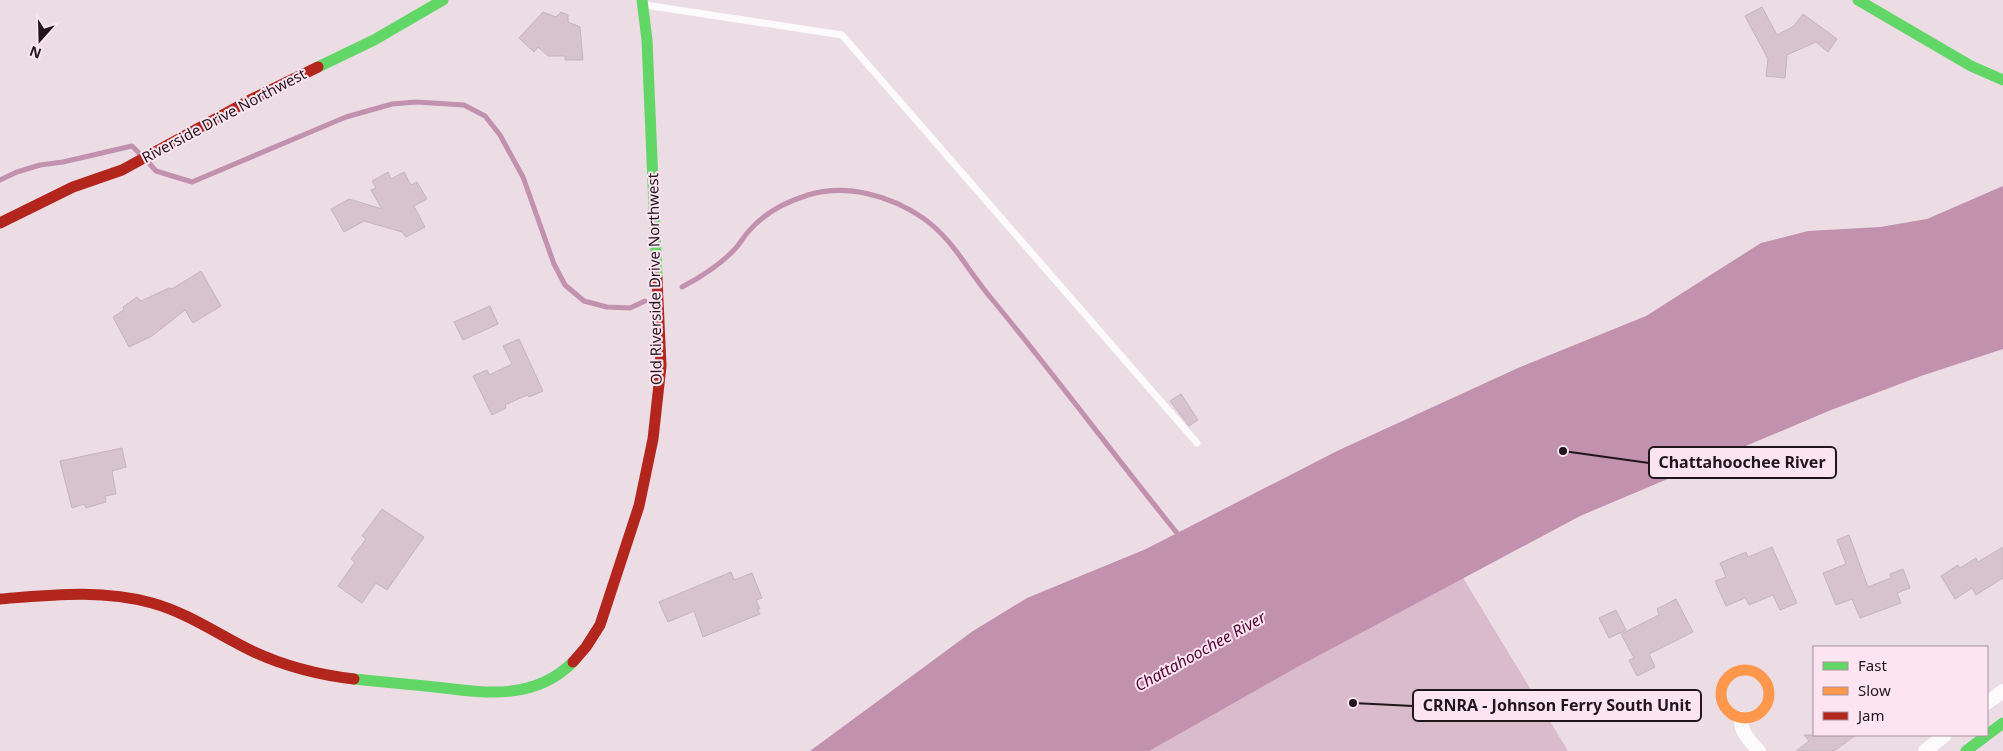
<svg xmlns="http://www.w3.org/2000/svg" width="2003" height="751" font-family="'Noto Sans',sans-serif">
	<style>
		.green { fill: #d9bbcb }
		.water { fill: #c191ad }
		.lines { fill: none; stroke-linecap: round; stroke-linejoin: round }
		.stream { stroke: #c191ad; stroke-width: 5 }
		.building { fill: #d6c3cd; stroke: #c2b6bc }
		.lane { stroke: #fcfafb; stroke-width: 7 }
		.street { stroke: #fcfafb; stroke-width: 14 }
		.fast { stroke: #63d668; stroke-width: 11 }
		.slow { stroke: #ff974d; stroke-width: 11 }
		.jam { stroke: #b3261e; stroke-width: 11 }
		.labels { text-anchor: middle; stroke-width: 4; stroke-linejoin: round; paint-order: stroke }
		.street-label { font-size: 15px; fill: #20161c; stroke: #fde4f1 }
		.water-label { font-size: 16px; font-style: italic; fill: #51033a; stroke: #fde4f1 }
		.leader { fill: none; stroke: #20161c; stroke-width: 2 }
		.callout-dot { fill: #20161c; stroke: #fde4f1; stroke-width: 2 }
		.callout { fill: #fde4f1; stroke: #20161c; stroke-width: 2 }
		.callout-label { font-size: 16px; text-anchor: middle; font-weight: bold; fill: #20161c }
	</style>
	<rect width="100%" height="100%" fill="#ecdce4"/>
	<!-- green -->
	<path class="green" d="M1457,568L1568,751H1097Z"/>
	<!-- water -->
	<path class="water" d="M2003,186V349L1921,376L1831,410L1580,516L1299,666L1149,751H810L973,631L1027,598L1146,549L1337,451L1518,368L1646,316L1761,243L1808,231L1880,227L1927,219Z"/>
	<g class="lines">
		<!-- stream -->
		<path class="stream" d="M149,163L156,171L192,182L346,117L392,104L416,102L464,105L485,116L500,135L523,177L554,264L565,285L584,301L607,307L630,308L645,301
			M0,180L17,172L40,165L63,162L132,146L141,155
			M682,287C701,277 719,266 734,250C739,245 743,238 748,232C763,214 785,202 808,195C846,183 891,196 923,218C953,239 968,271 991,298C1056,377 1117,459 1181,538"/>
	</g>
	<!-- building -->
	<path class="building" d="M1762,7L1777,35L1794,26L1803,14L1837,39L1828,52L1816,42L1787,55L1785,78L1766,76L1768,59L1745,16Z
		M543,12L556,17L561,12L568,15V22L580,27L583,60H565V56H548L538,47L534,52L519,38Z
		M388,172L391,179L404,172L411,185L417,182L427,199L414,206L425,227L406,237L402,232L364,221L344,232L331,209L349,199L382,209L371,190L376,188L372,181Z
		M201,271L221,306L193,323L185,310L152,336L129,347L113,317L124,310L123,307L137,297L141,301L169,288L172,289Z
		M490,306L498,324L463,340L454,322Z
		M519,339L543,391L529,397L527,395L505,405L506,408L492,415L473,376L487,370L489,375L512,364L503,346Z
		M1181,394L1198,420L1189,426L1170,401Z
		M122,448L126,467L112,471L116,494L105,496L106,502L86,508L84,504L72,508L60,461Z
		M382,509L424,537L387,590L376,583L362,603L338,586L355,562L351,559L366,539L362,536Z
		M1849,535L1868,587L1891,578L1890,574L1903,569L1910,588L1897,593L1901,603L1860,618L1852,599L1836,605L1823,573L1846,564L1837,540Z
		M1772,547L1797,603L1780,610L1773,595L1749,605L1745,598L1726,606L1715,581L1726,577L1720,563L1746,552L1748,557Z
		M2003,547V578L1976,595L1972,588L1955,599L1941,576L1958,565L1960,568L1976,558L1978,562Z
		M731,572L734,580L752,573L762,598L756,600L760,609H757L760,614L703,637L694,611L668,622L659,602Z
		M1676,599L1693,632L1649,654L1655,667L1637,676L1629,660L1634,658L1621,634L1659,615L1657,609Z
		M1616,610L1626,630L1609,638L1599,618Z
		M1804,735H1856L1834,751H1796L1809,741Z"/>
	<g class="lines">
		<!-- lane -->
		<path class="lane" d="M645,5L842,35L1197,443"/>
		<!-- street -->
		<path class="street" d="M1987,703L2003,691
			M1741,718C1740,732 1750,741 1759,751
			M1925,751L1945,735"/>
		<!-- fast -->
		<path class="fast" d="M642,0L647,40L657,278
			M1858,0L1971,66L2003,80
			M318,67L374,40L443,0
			M354,679C381,682 408,684 435,687C485,693 534,701 573,662
			M1966,751L2003,723"/>
		<!-- slow -->
		<path class="slow" d="M1721 694a24 24 0 1 1 48 0a24 24 0 1 1-48 0Z"/>
		<!-- jam -->
		<path class="jam" d="M0,223L73,187L122,170L250,100L318,67
			M0,599C51,595 102,589 152,603C188,613 219,635 252,651C284,666 319,675 354,679
			M573,662L586,647L600,625L639,506L653,439L661,366L657,278"/>
	</g>
	<g class="labels">
		<!-- street labels -->
		<g class="street-label">
			<text transform="translate(224 116) rotate(-28)" y="5">Riverside Drive Northwest</text>
			<text transform="translate(655 279) rotate(-91)" y="5">Old Riverside Drive Northwest</text>
		</g>
		<!-- water labels -->
		<g class="water-label">
			<text transform="translate(1200 651) rotate(-29)" y="6">Chattahoochee River</text>
		</g>
	</g>
	<!-- callouts -->
	<path class="leader" d="M1563 451L1649 463M1353 703L1413 706"/>
	<g class="callout-dot">
		<circle cx="1563" cy="451" r="5"/>
		<circle cx="1353" cy="703" r="5"/>
	</g>
	<g class="callout">
		<rect x="1649" y="447" width="187" height="31" rx="5"/>
		<rect x="1413" y="690" width="288" height="31" rx="5"/>
	</g>
	<g class="callout-label">
		<text x="1742" y="468">Chattahoochee River</text>
		<text x="1557" y="711">CRNRA - Johnson Ferry South Unit</text>
	</g>
	<!-- legend -->
	<rect x="1813" y="646" width="175" height="90" fill="#fde4f1" stroke="#a5929c"/>
	<rect x="1823" y="662" width="25" height="8" fill="#63d668" stroke="#a5929c"/>
	<text x="1858" y="671" font-size="15" fill="#20161c">Fast</text>
	<rect x="1823" y="687" width="25" height="8" fill="#ff974d" stroke="#a5929c"/>
	<text x="1858" y="696" font-size="15" fill="#20161c">Slow</text>
	<rect x="1823" y="712" width="25" height="8" fill="#b3261e" stroke="#a5929c"/>
	<text x="1858" y="721" font-size="15" fill="#20161c">Jam</text>
	<!-- north arrow -->
	<g transform="translate(40 40) rotate(200)" stroke="#fde4f1" stroke-width="4" paint-order="stroke">
	<path d="M0-4L9 19L0 12L-9 19Z" fill="#20161c"/>
	<text y="-8" font-size="14" font-weight="bold" text-anchor="middle" fill="#20161c">N</text>
	</g>
</svg>
